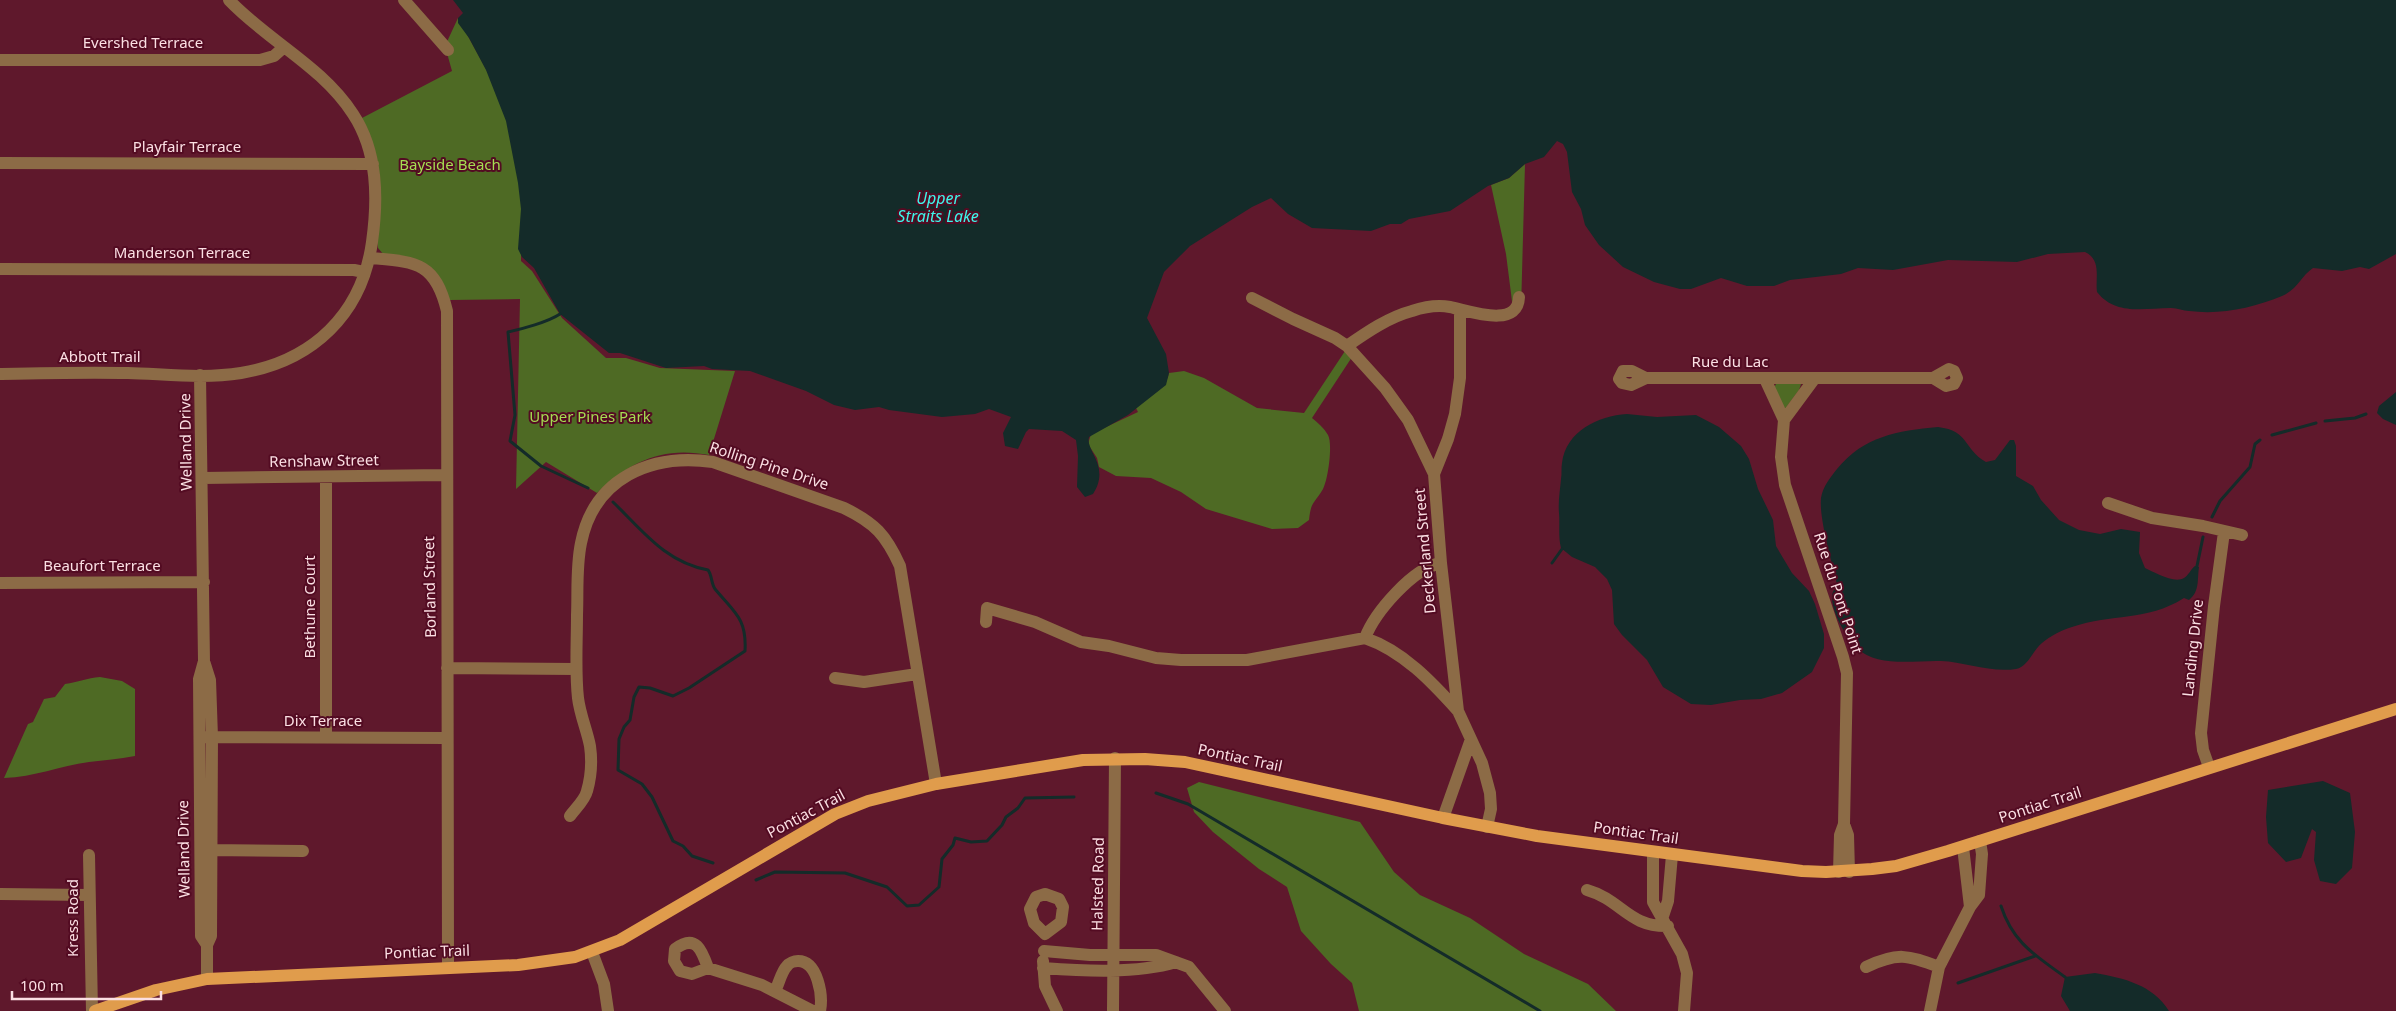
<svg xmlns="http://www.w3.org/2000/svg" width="2396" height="1011" font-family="'Noto Sans',sans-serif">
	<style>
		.green { fill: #4e6a24 }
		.water { fill: #142b29 }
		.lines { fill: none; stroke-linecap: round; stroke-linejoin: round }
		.stream { stroke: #142b29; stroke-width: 3 }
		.minor { stroke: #8c6b46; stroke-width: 12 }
		.major { stroke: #e09c4c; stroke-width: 12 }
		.labels { text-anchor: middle; stroke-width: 4; stroke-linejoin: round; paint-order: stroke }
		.street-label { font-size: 15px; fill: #fbdfe3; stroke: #530b22 }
		.park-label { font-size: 15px; fill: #a5dd52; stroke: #530b22 }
		.water-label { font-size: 16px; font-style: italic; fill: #3df6ea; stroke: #530b22 }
	</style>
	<rect width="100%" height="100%" fill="#5f182c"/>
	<!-- green -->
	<path class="green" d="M458,18L492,80L523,149L521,261L532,271L562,318L606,358H626L660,368L735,371L709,455C663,446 631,461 597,493L546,462L516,489L520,299L449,300L440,280L384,255L378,248L362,118L452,71L445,46Z
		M1525,164L1521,310L1513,309L1506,254L1491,185L1509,178Z
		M1345,351L1352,357L1312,418C1318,423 1324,428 1328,435C1333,444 1328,480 1323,489C1314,504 1311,501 1309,520L1298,528L1272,529L1206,509L1181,492L1151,478L1116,476L1099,467L1097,458L1088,444L1091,434L1138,412L1136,408C1148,395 1165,392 1169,373L1184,371L1204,378L1257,408L1304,413Z
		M1776,384H1801L1799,390L1785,409L1774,388Z
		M100,677L122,681L135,689V756C119,759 104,760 89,762C60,766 34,777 4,778L28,724L33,722L44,699L55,697L65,684C78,682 87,678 100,677Z
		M1199,782L1360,822L1394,872L1420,895L1470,918L1524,954L1588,984L1616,1011H1359L1352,983L1331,964L1301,931L1287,887L1259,869L1213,832L1194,812L1187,788Z"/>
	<!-- water -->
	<path class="water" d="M453,0H2396V254L2369,269L2360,267L2342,271L2313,268C2301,276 2298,289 2282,296C2253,308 2221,315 2189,311C2183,311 2178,308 2171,308C2144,308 2116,316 2097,292C2095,278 2102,260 2085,252L2048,254L2017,262L1948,260L1893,270L1858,268L1841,274L1790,280L1774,286H1747L1721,278L1691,289H1680L1654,282L1623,267L1599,245L1585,225L1581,209L1572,192L1567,152L1563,144L1557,141L1544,157L1525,164L1509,178L1488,186L1450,211L1409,219L1401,224H1390L1371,231L1312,228L1288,214L1271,198L1252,207L1190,246L1164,272L1147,318L1166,354L1169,373L1166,385L1128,415L1089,437C1085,451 1111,466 1093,494L1085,497L1077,487L1078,456L1076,440L1062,431L1029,429L1026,432L1018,449L1005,446L1003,433L1011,417L989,409L975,414L942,417L889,410L879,407L855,410L834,405L806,391L750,371L712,369L704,366L666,368L620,353H609L560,314L534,268L522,257L518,249L521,209L518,183L506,121L486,70L469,38L458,23V18L463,13Z
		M2396,392V425L2383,419L2377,413L2379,406Z
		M1627,414L1657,417L1696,415L1719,427L1741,446L1749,459L1758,489L1773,520L1776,546L1792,573L1809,591L1815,604L1824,634V648L1812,672L1782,693L1761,699L1740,700L1711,705L1691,704L1663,687L1647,660L1622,635L1614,624L1612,590L1607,579L1595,567L1572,557L1561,548C1558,537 1560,524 1559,513C1558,501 1560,491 1561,479C1562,474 1561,468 1562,463C1566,431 1598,416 1627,414Z
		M1938,427C1970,431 1963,449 1986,462L1995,460L2010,440H2014L2016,446V476L2033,486L2041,500L2059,520L2079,530L2100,534L2121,529L2140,532L2139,553L2145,568C2154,572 2174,584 2184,578C2188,576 2191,569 2195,566L2199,567C2197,580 2200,591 2189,600L2184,598C2146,622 2112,613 2072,627C2062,630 2050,636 2042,643C2033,650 2028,667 2016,669C1991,673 1965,662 1941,661C1915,660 1877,668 1857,648C1845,635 1833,615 1832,598C1831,591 1838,588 1836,580C1831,559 1819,518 1821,498C1823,486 1830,478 1837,469C1864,436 1897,431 1938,427Z
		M2323,781L2350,793L2355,832L2352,868L2336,884L2320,881L2314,860L2316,832L2312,829L2301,858L2286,862L2268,843L2266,817L2268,790Z
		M2095,973C2124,978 2153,985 2169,1011H2070L2061,996L2065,977Z"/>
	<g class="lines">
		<!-- stream -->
		<path class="stream" d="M560,314C548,322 522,329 508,332L515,415L510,441L541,466L588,488
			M2325,421L2355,418L2366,414
			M2272,435L2316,423
			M613,502C643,531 665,562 708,570C712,575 711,583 715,589C734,612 747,618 745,651L689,688L673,696L650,688L639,687L634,697L630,720L624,727L619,739L618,770L642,784L652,797L673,841L683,846L692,856L713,863
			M2212,517L2220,501L2250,467L2255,444L2260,440
			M1552,563L1562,549
			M2197,566L2203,537
			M1156,793L1188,804L1540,1011
			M756,880L775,872L845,873L887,887L907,906L919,905L939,887L942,859L953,845L955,838L971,842L987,841L1002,825L1006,817L1018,808L1025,798L1074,797
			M2001,906C2013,943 2035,955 2065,977
			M1958,983L2035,956"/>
		<!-- minor -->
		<path class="minor" d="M404,0L448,50
			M0,60H260L274,56L283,48
			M0,163L373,164
			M370,258C415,262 435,261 447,311L448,967
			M0,269L354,270L364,272
			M1252,298L1293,319L1335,338L1347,346L1385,388L1408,420L1434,474
			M1460,310V378L1455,414L1448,439L1434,474L1441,563L1458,711L1482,763L1490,793L1491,809L1487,827
			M1347,346C1367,332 1389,317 1412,311C1424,307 1439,305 1450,307C1470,311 1518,329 1519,297
			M0,374C43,373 85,372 128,373C165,374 204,379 241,373C313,361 362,314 372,242C378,199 378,152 353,114C322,66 268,41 229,0
			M200,375L204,661L199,679L201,936L207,945
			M1646,378L1632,371H1623L1619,379L1622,383L1631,385L1646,378H1933L1946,386L1954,384L1957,378L1954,371L1949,369L1933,378
			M1765,379L1784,420L1781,457L1785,485L1843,657L1847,673L1844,824
			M1784,420L1815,378
			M203,478L445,475
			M2108,503L2152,518L2203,526L2242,535
			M0,583L204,582
			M986,622L987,608L1035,622L1081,642L1109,646L1156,658L1181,660H1247L1365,638C1403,651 1432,682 1458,711
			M1365,638C1375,612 1413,568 1441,563
			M204,661L210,680L212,737L211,936L207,945V979
			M447,668L576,669
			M835,678L864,682L917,674
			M204,737L447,738
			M326,737V477
			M2209,767L2203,750L2201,733L2214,606L2224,532
			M570,816C575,809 585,800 587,791C591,777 592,760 590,746C587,730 580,715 578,698C575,671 577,643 577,615C578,592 576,567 581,543C594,478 651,453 713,462L844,508C875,523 886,535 900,566L936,784
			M1443,818L1470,742
			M1963,847L1970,907
			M206,850L303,851
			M1653,852V902L1682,954L1687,973L1684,1011
			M89,855L92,1011
			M1839,872L1840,835L1844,824L1848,835L1849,872
			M1587,890C1622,900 1628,927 1668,926
			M0,894L89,895
			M1045,894L1059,899L1063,907L1061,922L1045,934L1034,923L1030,909L1036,897Z
			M1663,916L1668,901L1672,855
			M1044,951L1090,955H1156L1189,967L1225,1011
			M592,952L604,984L608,1011
			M1043,961L1045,986L1057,1011
			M1866,967C1898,952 1907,955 1939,967
			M708,968C702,951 696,933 675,949L674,961L680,971L692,974L708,968L762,985L813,1011
			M1043,968C1084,971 1136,974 1176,962
			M775,991C779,984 781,972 787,966C789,963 794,961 798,961C818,961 823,996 820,1011
			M1113,1011L1115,758
			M1930,1011L1939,967L1970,907L1979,895L1982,854L1980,841"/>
		<!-- major -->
		<path class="major" d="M95,1011L156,990L207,979L518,965L575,957L620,940L835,814L868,801L936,784L1083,760L1145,759L1185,762L1443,818L1537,836L1802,871L1826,872L1872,869L1896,866L1948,851L2396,709"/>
	</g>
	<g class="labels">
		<!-- street labels -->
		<g class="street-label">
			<text x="143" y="48">Evershed Terrace</text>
			<text x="187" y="152">Playfair Terrace</text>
			<text x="182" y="258">Manderson Terrace</text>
			<text x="100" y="362">Abbott Trail</text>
			<text x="1730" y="367">Rue du Lac</text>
			<text transform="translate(186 442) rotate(-91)" y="5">Welland Drive</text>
			<text transform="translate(324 461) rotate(-1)" y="5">Renshaw Street</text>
			<text transform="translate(769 466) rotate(18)" y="5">Rolling Pine Drive</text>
			<text transform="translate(1425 551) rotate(-95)" y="5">Deckerland Street</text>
			<text x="102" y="571">Beaufort Terrace</text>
			<text transform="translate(430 587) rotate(-91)" y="5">Borland Street</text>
			<text transform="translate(1838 593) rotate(72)" y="5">Rue du Pont Point</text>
			<text transform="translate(310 607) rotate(-90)" y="5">Bethune Court</text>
			<text transform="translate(2193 648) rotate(-84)" y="5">Landing Drive</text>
			<text x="323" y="726">Dix Terrace</text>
			<text transform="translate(1240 758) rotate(12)" y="5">Pontiac Trail</text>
			<text transform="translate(2040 805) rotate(-18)" y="5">Pontiac Trail</text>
			<text transform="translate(806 814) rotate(-28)" y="5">Pontiac Trail</text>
			<text transform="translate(1636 833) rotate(8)" y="5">Pontiac Trail</text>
			<text transform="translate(184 849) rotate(-91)" y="5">Welland Drive</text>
			<text transform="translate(1098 884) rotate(-89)" y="5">Halsted Road</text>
			<text transform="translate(73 918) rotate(-90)" y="5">Kress Road</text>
			<text transform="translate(427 952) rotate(-2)" y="5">Pontiac Trail</text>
		</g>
		<!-- park labels -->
		<g class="park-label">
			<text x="450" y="170">Bayside Beach</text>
			<text x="590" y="422">Upper Pines Park</text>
		</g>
		<!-- water labels -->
		<g class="water-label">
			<text x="938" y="204">Upper<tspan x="938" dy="18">Straits Lake</tspan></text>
		</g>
	</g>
	<!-- scale -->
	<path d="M12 991v8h149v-8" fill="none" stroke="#fbdfe3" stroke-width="2.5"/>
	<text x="20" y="991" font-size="15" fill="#fbdfe3" stroke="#530b22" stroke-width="4" paint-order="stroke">100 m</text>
</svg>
